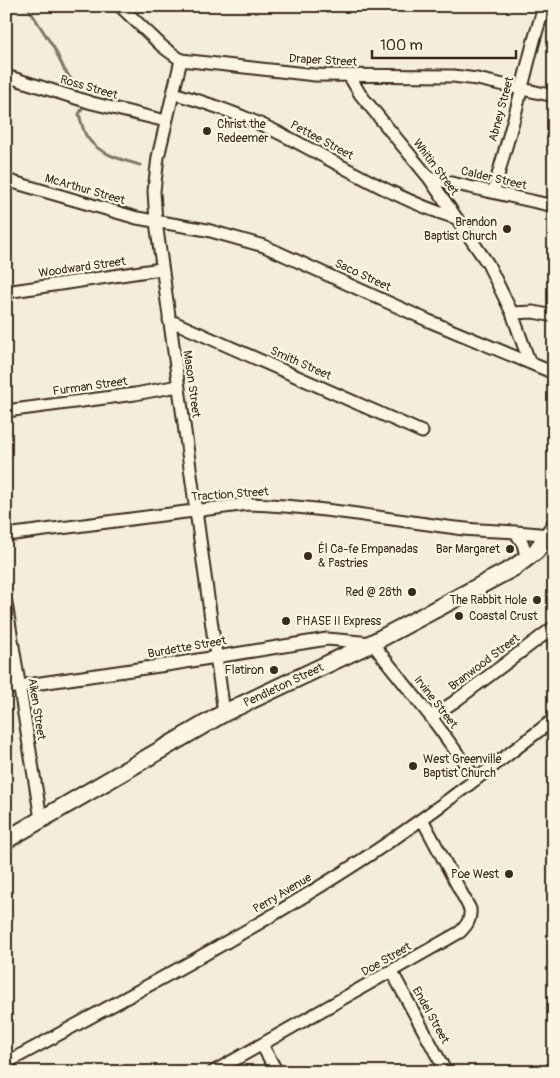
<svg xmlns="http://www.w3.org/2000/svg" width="560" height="1078" font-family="Pangolin,sans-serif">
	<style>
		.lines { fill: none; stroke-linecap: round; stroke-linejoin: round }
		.stream { stroke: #817466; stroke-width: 3 }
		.street-casing { stroke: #3b2a1e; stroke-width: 15 }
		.secondary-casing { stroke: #3b2a1e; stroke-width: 20 }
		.street { stroke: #fcf5e5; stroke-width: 11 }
		.secondary { stroke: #fcf5e5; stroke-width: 16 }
		.poi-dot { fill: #3b2a1e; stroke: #fcf5e5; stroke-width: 2 }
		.labels { text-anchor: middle; stroke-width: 4.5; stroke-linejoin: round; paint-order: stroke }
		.street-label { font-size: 12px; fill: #3b2a1e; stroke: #fcf5e5 }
		.poi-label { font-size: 12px; fill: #3b2a1e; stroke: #fcf5e5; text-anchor: end }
	</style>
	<rect width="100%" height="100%" fill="#f4eddd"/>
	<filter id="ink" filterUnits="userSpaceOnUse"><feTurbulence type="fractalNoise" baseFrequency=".02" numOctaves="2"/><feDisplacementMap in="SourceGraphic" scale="10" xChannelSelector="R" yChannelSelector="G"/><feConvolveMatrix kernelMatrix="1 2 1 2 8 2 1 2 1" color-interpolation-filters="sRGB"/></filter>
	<g filter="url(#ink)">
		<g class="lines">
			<!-- stream -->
			<path class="stream" d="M27,6L54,48L64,69L78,89
				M82,109L79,114C81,121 83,131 87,137C98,154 122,160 140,165"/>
			<!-- street casing -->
			<g class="street-casing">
				<path id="street" d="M120,6L163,47L181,60
					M181,60L158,157L154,191L156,222L224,713
					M181,60L315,75L453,76L477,79L554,96
					M6,76L92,103L166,121
					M350,77L360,94L429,178L488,264L512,313L529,361
					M173,93C208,103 243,115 277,132C334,160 395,200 456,218
					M429,178L554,206
					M6,180L137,218L207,230L264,246L429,321L554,373
					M494,191C502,158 513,125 521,91C529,62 534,34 545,6
					M6,292L161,269
					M512,313L533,312L554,316
					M169,320L422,432
					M6,411L135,394L178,386
					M516,533L523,544L527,559
					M6,535L248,504C317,506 387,519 456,528C486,532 517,530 547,535
					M6,603L41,819
					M6,688L173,664L327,639L372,643L431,717L476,779
					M431,717L454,702L554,627
					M392,972L446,1072
					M262,1045L277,1072
					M6,1063C130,995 256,930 374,852C436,811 495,765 554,719
					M213,1072L460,932C467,925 471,920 470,909L422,819"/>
			</g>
			<!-- secondary casing -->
			<g class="secondary-casing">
				<g id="secondary">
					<path id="s1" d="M6,840L224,713L372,643L515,567L536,551L554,527"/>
				</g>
			</g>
			<!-- street -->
			<use href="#street" class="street"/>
			<!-- secondary -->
			<use href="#secondary" class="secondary"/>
		</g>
	</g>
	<!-- markers -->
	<g class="poi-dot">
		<circle cx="207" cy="131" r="5"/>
		<circle cx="507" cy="229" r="5"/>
		<circle cx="510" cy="549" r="5"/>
		<circle cx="308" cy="556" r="5"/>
		<circle cx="412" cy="592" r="5"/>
		<circle cx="537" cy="600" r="5"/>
		<circle cx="459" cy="616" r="5"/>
		<circle cx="286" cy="621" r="5"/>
		<circle cx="274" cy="670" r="5"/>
		<circle cx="413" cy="766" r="5"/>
		<circle cx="509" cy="874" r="5"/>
	</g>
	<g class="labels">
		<!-- street labels -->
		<g class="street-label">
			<text transform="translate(323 60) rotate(3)" y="4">Draper Street</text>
			<text transform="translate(89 87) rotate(16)" y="4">Ross Street</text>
			<text transform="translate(501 109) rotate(-75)" y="4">Abney Street</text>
			<text transform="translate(322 140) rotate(28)" y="4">Pettee Street</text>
			<text transform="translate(436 167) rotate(53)" y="4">Whitin Street</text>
			<text transform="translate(494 178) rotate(13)" y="4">Calder Street</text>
			<text transform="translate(85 189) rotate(16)" y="4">McArthur Street</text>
			<text transform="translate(82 267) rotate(-8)" y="4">Woodward Street</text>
			<text transform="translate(363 275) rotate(25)" y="4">Saco Street</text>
			<text transform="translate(301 363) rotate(24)" y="4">Smith Street</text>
			<text transform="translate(192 384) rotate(82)" y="4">Mason Street</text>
			<text transform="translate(90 386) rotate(-8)" y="4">Furman Street</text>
			<text transform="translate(230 494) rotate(-4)" y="4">Traction Street</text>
			<text transform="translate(187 647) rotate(-10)" y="4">Burdette Street</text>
			<text transform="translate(484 662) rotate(-37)" y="4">Branwood Street</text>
			<text dy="4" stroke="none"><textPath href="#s1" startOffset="318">Pendleton Street</textPath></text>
			<text transform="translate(436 702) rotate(52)" y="4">Irvine Street</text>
			<text transform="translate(37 709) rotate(81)" y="4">Aiken Street</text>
			<text transform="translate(282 893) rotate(-31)" y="4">Perry Avenue</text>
			<text transform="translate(386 959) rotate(-30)" y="4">Doe Street</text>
			<text transform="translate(431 1015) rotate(61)" y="4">Endel Street</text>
		</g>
		<!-- poi labels -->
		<g class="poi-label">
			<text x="217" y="128" text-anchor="start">Christ the<tspan x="217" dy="14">Redeemer</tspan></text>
			<text x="497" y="226">Brandon<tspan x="497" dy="14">Baptist Church</tspan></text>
			<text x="318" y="553" text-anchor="start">Él Ca-fe Empanadas<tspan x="318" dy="14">&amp; Pastries</tspan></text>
			<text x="500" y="553">Bar Margaret</text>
			<text x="402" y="596">Red @ 28th</text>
			<text x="527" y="604">The Rabbit Hole</text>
			<text x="469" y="620" text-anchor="start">Coastal Crust</text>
			<text x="296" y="625" text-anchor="start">PHASE II Express</text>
			<text x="264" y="674">Flatiron</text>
			<text x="423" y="763" text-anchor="start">West Greenville<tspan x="423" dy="14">Baptist Church</tspan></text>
			<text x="499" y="878">Poe West</text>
		</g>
	</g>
	<!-- margin -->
	<rect width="560" height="1078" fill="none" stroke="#fcf5e5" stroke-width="25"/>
	<rect x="12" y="12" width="535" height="1053" fill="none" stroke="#3b2a1e" stroke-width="2" filter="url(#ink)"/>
	<!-- scale -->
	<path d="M372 50v8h144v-8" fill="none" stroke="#3b2a1e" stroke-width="2.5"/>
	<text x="380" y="50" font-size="15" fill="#3b2a1e" stroke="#fcf5e5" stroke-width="4" paint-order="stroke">100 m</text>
</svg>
